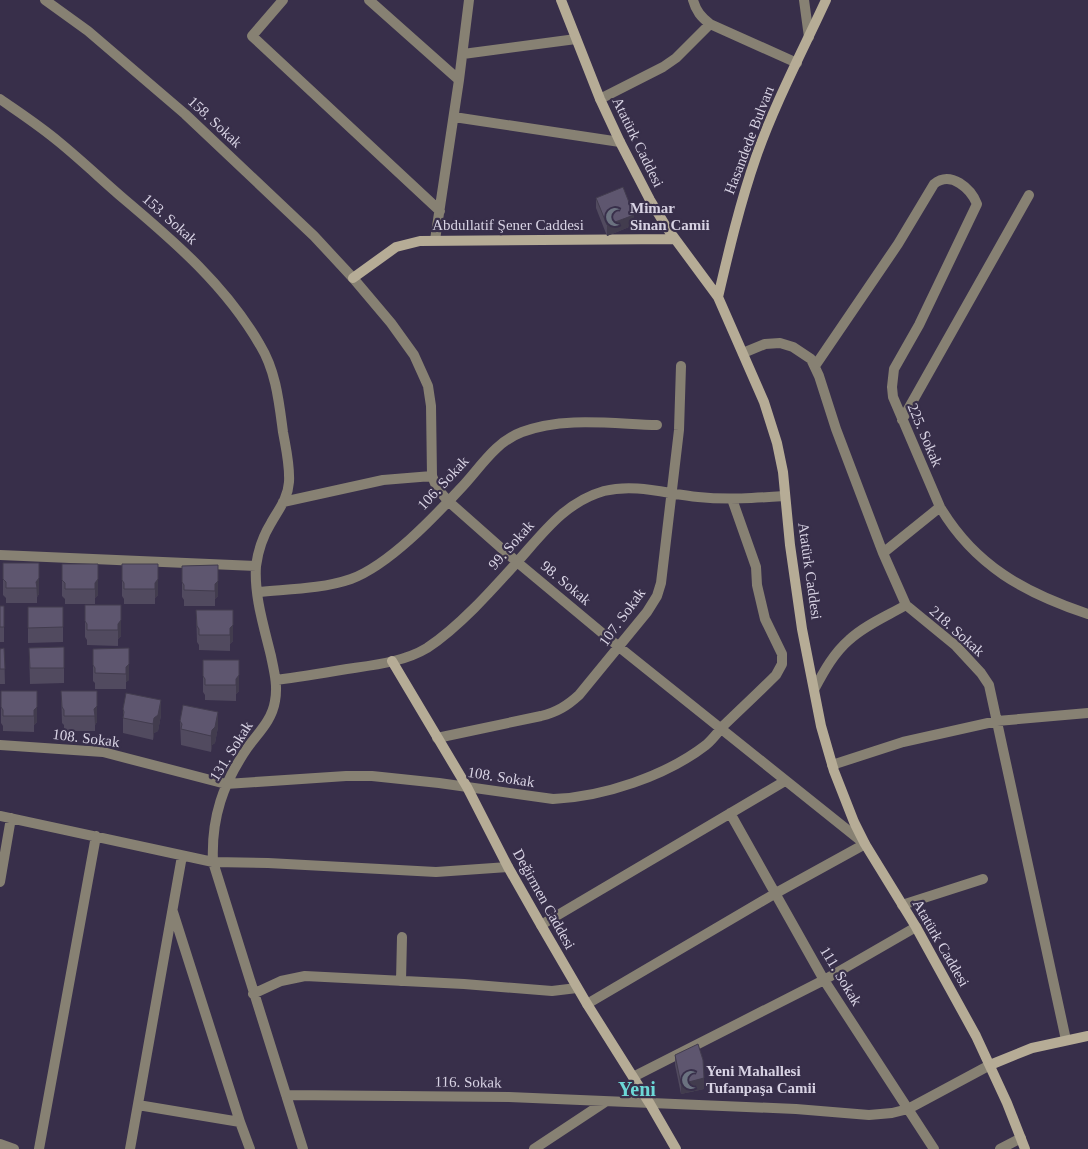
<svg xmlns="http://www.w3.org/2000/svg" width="1088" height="1149" font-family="Georgia,serif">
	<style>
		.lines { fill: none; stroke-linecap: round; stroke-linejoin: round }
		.street { stroke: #878173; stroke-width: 10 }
		.secondary { stroke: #b6ac96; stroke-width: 10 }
		.wall { fill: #514a5f }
		.shaded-wall { fill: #423c4e }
		.building { fill: #5e566f; stroke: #423c4e }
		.labels { text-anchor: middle; stroke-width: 4.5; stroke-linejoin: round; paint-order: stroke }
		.street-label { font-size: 15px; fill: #d8d3e4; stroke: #382f4a }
		.poi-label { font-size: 15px; font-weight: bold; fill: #d8d3e4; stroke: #382f4a; text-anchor: start }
		.district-label { font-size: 20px; font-weight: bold; fill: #6cd8d7; stroke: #382f4a }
	</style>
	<rect width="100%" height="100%" fill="#382f4a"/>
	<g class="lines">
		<!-- street -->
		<path class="street" d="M45,0L88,31L185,114L314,236L353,278L391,323L414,355L428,386L431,406L432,476L437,488L448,501L517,562L619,647L865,844L776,893L587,1004
			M283,0L252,36L440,211
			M369,0L459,80
			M693,0C696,11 701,17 710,24L797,63
			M804,0L809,37
			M463,54L576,39
			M0,99C20,113 40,126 59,142C81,160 102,180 124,199C175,242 226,286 260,345C276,371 279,402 283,432C286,449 290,465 289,482C288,498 279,509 271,523C263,536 258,551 256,566C254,596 264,627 271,656C274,671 278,685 275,701C272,720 259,732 248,747C223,783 211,818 213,862L303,1149
			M600,99L663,67L676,58L710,24
			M454,117L620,142
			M435,240L459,80L469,0
			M743,353L765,344L780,343L793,347L811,359L819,376L836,429L883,553L906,605L956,646L981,673L989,685L1066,1040
			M815,366L898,244L934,184C951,170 971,189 977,204L919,325L894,369L892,387L893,397L940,507C975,566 1025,593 1088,614
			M902,420L1029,195
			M283,502L383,480L432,476
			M883,553L940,507
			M0,555L256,566
			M258,592C289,589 322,589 351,579C389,565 434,517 461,488C480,468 495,442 522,432C564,416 614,424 657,425
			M276,680C300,677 324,673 347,669C374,665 404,662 427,648C459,627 492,590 518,561C543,533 565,502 604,491C636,483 667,494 698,497C727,500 756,498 785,496
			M815,688C824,671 834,653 849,640C865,625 887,616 906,605
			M437,738L541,716C557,712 567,706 579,695L647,612L657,596L661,583L679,430L681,366
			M0,745L103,752L226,784L346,776H372L439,783L553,799C603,797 666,776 706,745C713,739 718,732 724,725C742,708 759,692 776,675L782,664V654L765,619L757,585L756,567L732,499
			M832,765L903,742L997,721L1088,713
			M730,813L824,980L934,1149
			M0,816L213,862L268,863L436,872L508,867
			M0,882L11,818
			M902,905L983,879
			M173,912L240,1122L250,1149
			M541,925L785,781
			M401,981L402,937
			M253,994L281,981L305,976L464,984L552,991L577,988
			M633,1077L824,980L916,927
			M286,1095L509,1097L796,1109L869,1115L892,1113L908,1109L990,1065
			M138,1105L240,1122
			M0,1144L14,1149
			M39,1149L96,836
			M130,1149L182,856
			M534,1149L605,1102
			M1000,1149L1021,1138"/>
		<!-- secondary -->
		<path class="secondary" d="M561,0L600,99L620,142L650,200L667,228L718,297L764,402L777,443L783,472L790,545L802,629L821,726L834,771L854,822L865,844L916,927L976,1036L1007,1103L1025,1149
			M353,278L396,247L420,241L675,239
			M718,297C729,250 740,203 756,157C775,103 802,52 826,0
			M392,661L467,787L508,867L541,925L587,1004L650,1104L676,1149
			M990,1065L1032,1048L1088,1036"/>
	</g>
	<!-- wall -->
	<path class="wall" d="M596,198L634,225L607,236L596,208Z
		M3,563H39V594L37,597V603H6V598L3,595Z
		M62,564H98V595L95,598V604H65V599L62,596Z
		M122,564H158V595L155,598V604H124V599L122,596Z
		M218,565V596L215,599V606H184V600L182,597V566Z
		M85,605H121V636L118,639V646L87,645V640L85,637Z
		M0,606H4V642H0Z
		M28,607H63V642L28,643Z
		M196,610H233V641L230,644V651L199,650V645L197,642Z
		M64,647V683L30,684L29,648Z
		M4,648L5,684H0V649Z
		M129,648V680L126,682V689H95V683L93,681V649Z
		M203,660H239V691L236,694V701L205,700V695L203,692Z
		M1,691H37V722L34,725V732L3,731V726L1,723Z
		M61,691H97V722L95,725V731H64V725L62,723Z
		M123,709L161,715L158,731L154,733L153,740L123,733Z
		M180,721L218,727L215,743L212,745L211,752L181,745Z
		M675,1055L704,1089L681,1094L675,1065Z"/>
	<!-- shaded-wall -->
	<path class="shaded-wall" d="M634,215V225L607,236V225Z
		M39,578V594L37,597L36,582Z
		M98,579V595L95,598V583Z
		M158,579V595L155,598V583Z
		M218,581V596L215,599V584Z
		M121,620V636L118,639V624Z
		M233,625V641L230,644V628Z
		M129,664V680L126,682V667Z
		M239,675V691L236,694V679Z
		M161,700V715L158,731L154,733L153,740V724L154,718Z
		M97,706V722L95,725L94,709Z
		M37,707V722L34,725V710Z
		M218,712V727L215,743L212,745L211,752V736L212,730Z
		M704,1078V1089L681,1094V1084Z"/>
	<!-- building -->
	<path class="building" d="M623,187L634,215L607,225L596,198Z
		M3,563H39V578L36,582L37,588H6V582L3,579Z
		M62,564H98V579L95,583V589H65V583L62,580Z
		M122,564H158V579L155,583V589H124V583L122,580Z
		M218,565V581L215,584V591L184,590V585L182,582V566Z
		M85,605H121V620L118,624V630H87V624L85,621Z
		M0,606H4V627H0Z
		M28,607H63V627L28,628Z
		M196,610H233V625L230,628V635H199V629L197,626Z
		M64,647V668H30L29,648Z
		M4,648L5,669H0V649Z
		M129,648V664L126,667V674L95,673V668L93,665V649Z
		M203,660H239V675L236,679V685H205V679L203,676Z
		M1,691H37V707L34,710V716H3V710L1,707Z
		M61,691H97V706L94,709L95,716H64V710L62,707Z
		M126,693L161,700L158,715L154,718L153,724L123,718L124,712L123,709Z
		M183,705L218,712L215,727L212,730L211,736L181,729L182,724L180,721Z
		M698,1044L703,1060L704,1078L681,1084L675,1055Z"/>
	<!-- icons -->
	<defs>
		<g id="mosque-bare" transform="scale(1.5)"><path d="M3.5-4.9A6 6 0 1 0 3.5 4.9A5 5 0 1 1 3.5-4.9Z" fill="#6b7280" stroke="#382f4a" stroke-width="2.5" paint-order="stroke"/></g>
	</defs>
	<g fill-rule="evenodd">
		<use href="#mosque-bare" x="615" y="217"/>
		<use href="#mosque-bare" x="691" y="1080"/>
	</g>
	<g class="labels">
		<!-- street labels -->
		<g class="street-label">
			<text transform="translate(215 122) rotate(43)" y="5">158. Sokak</text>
			<text transform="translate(749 140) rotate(-69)" y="5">Hasandede Bulvarı</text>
			<text transform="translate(638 142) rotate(64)" y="5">Atatürk Caddesi</text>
			<text transform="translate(170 219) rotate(42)" y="5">153. Sokak</text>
			<text x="508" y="230">Abdullatif Şener Caddesi</text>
			<text transform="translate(925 435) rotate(67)" y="5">225. Sokak</text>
			<text transform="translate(443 483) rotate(-47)" y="5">106. Sokak</text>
			<text transform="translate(511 545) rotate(-48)" y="5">99. Sokak</text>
			<text transform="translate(810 571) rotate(82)" y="5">Atatürk Caddesi</text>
			<text transform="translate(566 583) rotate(40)" y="5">98. Sokak</text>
			<text transform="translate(622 617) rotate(-54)" y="5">107. Sokak</text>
			<text transform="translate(957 631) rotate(42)" y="5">218. Sokak</text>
			<text transform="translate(86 738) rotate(7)" y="5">108. Sokak</text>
			<text transform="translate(231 751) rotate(-58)" y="5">131. Sokak</text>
			<text transform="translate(501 777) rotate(9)" y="5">108. Sokak</text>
			<text transform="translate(544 899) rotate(61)" y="5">Değirmen Caddesi</text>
			<text transform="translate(941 943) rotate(60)" y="5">Atatürk Caddesi</text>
			<text transform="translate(841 976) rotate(59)" y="5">111. Sokak</text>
			<text transform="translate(468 1082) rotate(1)" y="5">116. Sokak</text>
		</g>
		<!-- poi labels -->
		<g class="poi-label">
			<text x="630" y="213">Mimar<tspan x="630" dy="17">Sinan Camii</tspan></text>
			<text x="706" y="1076">Yeni Mahallesi<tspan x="706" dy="17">Tufanpaşa Camii</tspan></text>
		</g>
		<!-- district labels -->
		<g class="district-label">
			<text x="637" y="1096">Yeni</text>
		</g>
	</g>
</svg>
